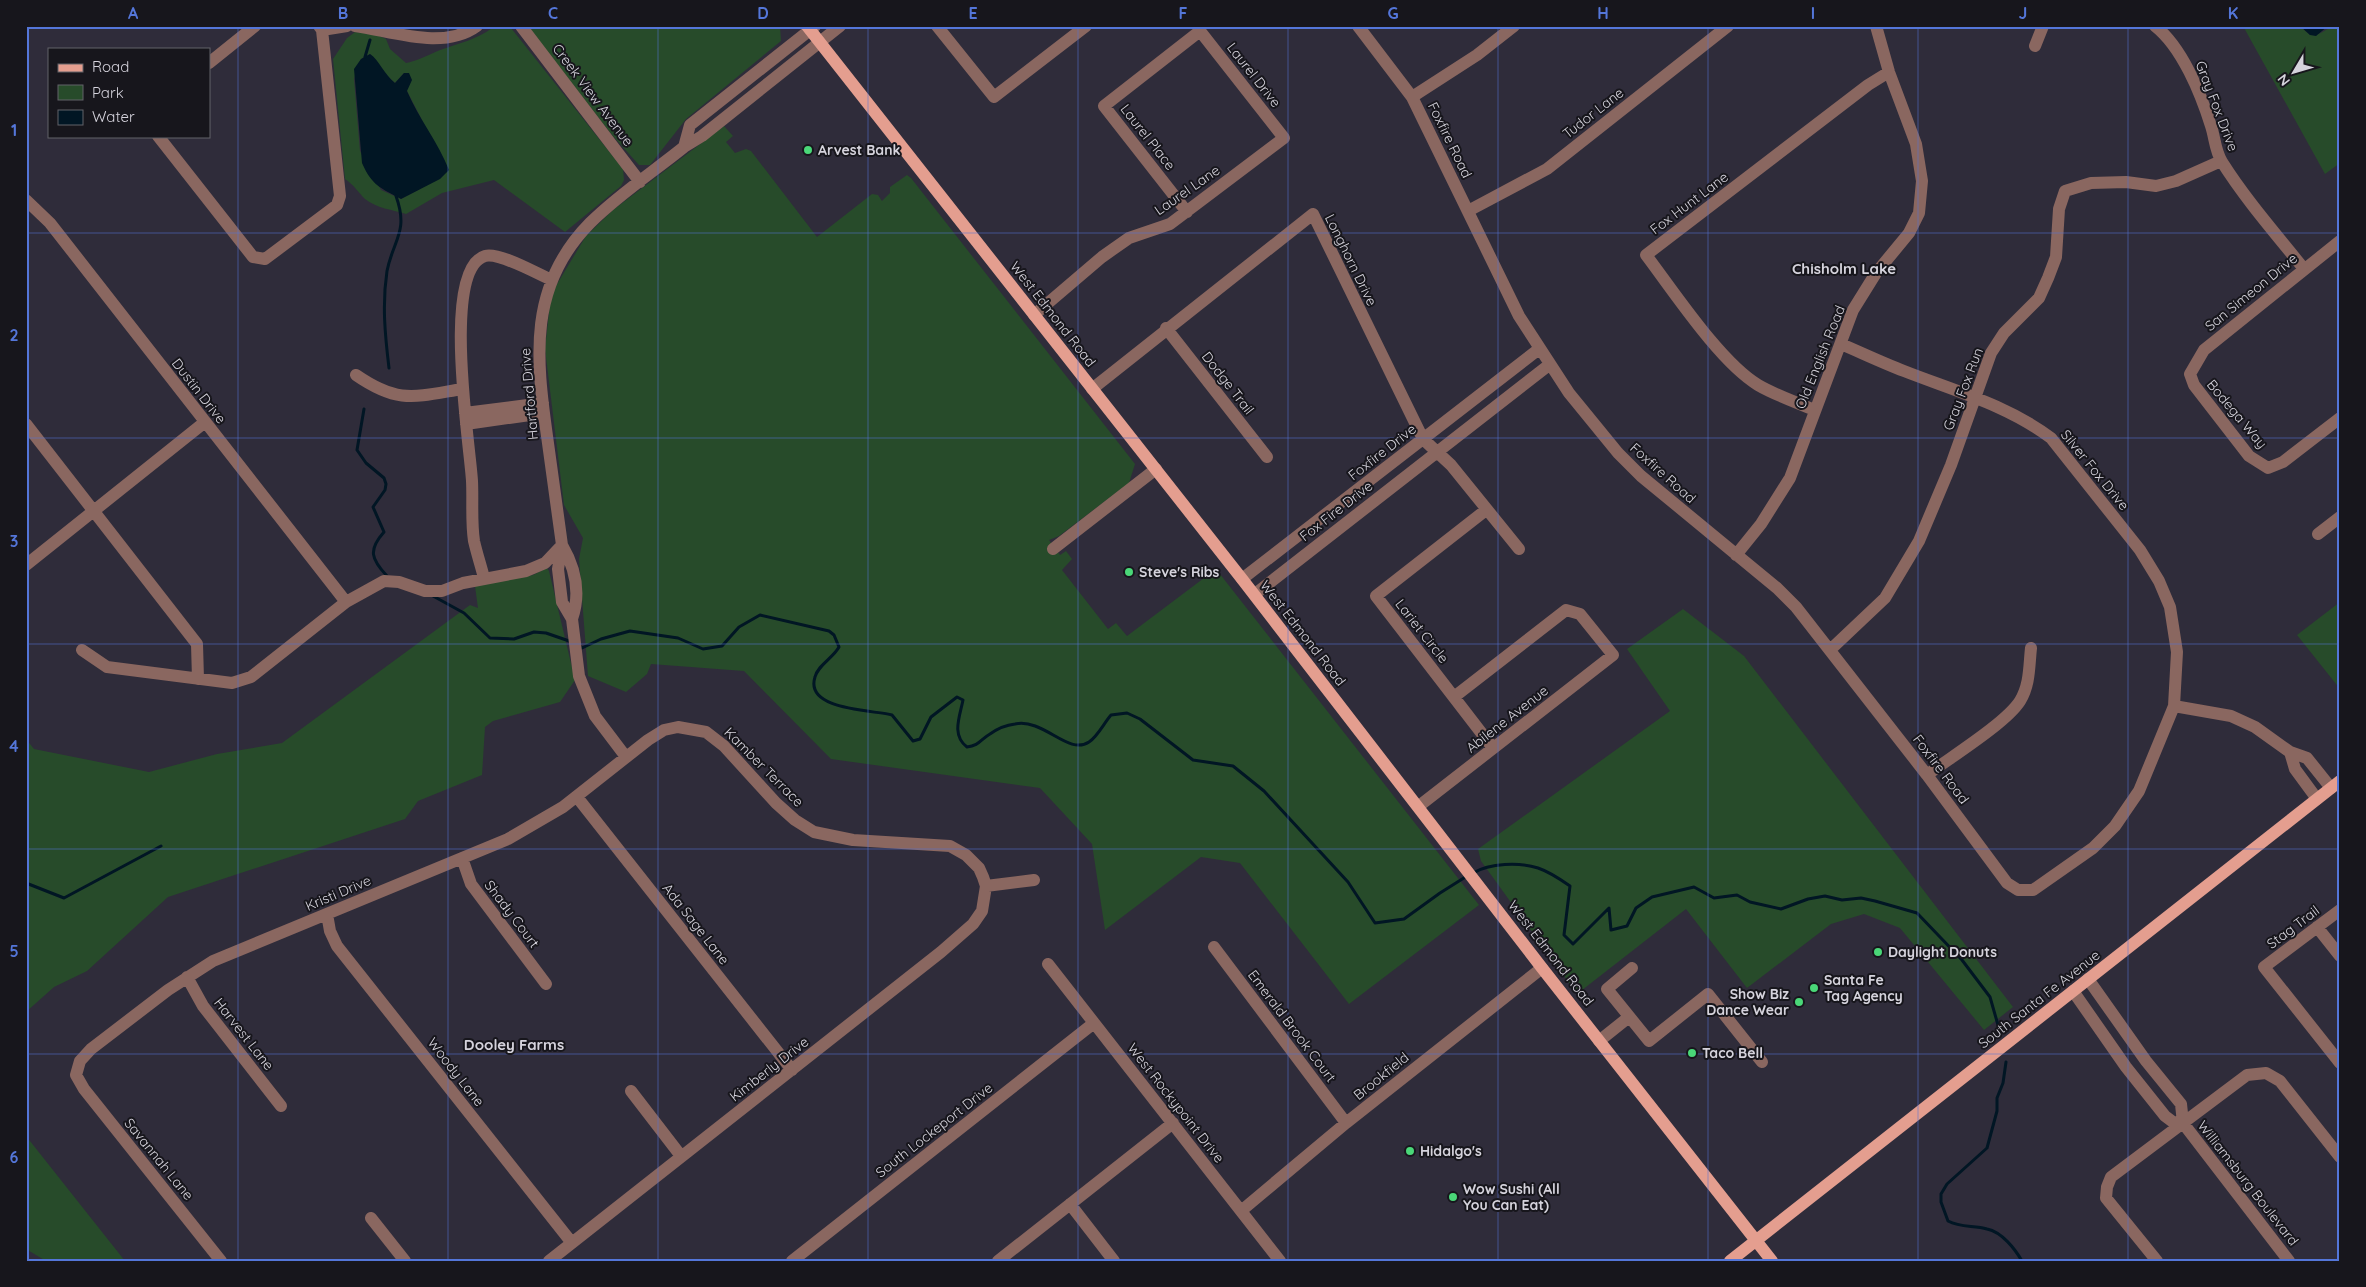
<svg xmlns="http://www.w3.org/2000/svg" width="2366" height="1287" font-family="Quicksand,sans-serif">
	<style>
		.green { fill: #274b2a; fill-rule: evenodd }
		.water { fill: #011624 }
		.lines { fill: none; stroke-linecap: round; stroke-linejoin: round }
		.stream { stroke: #011624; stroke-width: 3 }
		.minor { stroke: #8a6760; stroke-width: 12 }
		.major { stroke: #e49e8f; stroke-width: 12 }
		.grid { fill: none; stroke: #5476d9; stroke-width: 1; stroke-opacity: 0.55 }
		.poi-dot { fill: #4ad778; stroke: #17161c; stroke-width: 2 }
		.labels { text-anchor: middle; stroke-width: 4; stroke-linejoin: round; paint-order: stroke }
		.street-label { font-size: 14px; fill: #d5d3dc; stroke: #17161c }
		.poi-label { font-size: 14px; font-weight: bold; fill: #d5d3dc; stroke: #17161c; text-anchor: start }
		.neighbourhood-label { font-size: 15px; font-weight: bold; fill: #d5d3dc; stroke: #17161c }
		.neatline { fill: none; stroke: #5476d9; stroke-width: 2 }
		.grid-label { font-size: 16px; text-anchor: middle; font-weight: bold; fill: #5476d9 }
	</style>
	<rect width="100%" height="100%" fill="#2f2c3a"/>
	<!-- green -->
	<path class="green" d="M495,26L511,28L623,169L624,180L621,186L565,232L494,180L442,193L406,214C393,210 376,208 365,199C358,192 354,185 345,179L333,59L347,38L355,32L375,34L386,39L390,49L406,63C416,61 422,58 431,54C455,43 472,43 495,26ZM370,54L385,74L395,83L404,73L407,91L424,124L420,189L401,199L381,190L360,151L354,79L361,59Z
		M527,26H780L781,41L686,119L650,165H639L612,135Z
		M2243,26H2300L2310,35C2323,36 2326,26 2340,26V163L2325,174Z
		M724,126L733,136L726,142L735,153L746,149L751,151L817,237L872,194L878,195L882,201L890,193V187L907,175L911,178L1135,464L1129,483L1059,536L1049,540L1060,555L1066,551L1072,559L1062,570L1108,629L1116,623L1127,636L1216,569L1479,905L1349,1004L1240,863L1201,857L1105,930L1092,844L1040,788L831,759L744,671L651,664L647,674L626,692L588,676L579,559L583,538L564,505L545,349L551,294L586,236L613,210Z
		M547,568L549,571L575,680L560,702L493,721L485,727L482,775L418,801L405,819L168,897L87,971L54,987L26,1012V739L34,749L149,772L217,754L282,743L470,605L478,608L475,586L533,575Z
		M2340,602V689L2297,635Z
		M1683,609L1744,656L2013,1007L1984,1030L1900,928L1864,914L1831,924L1747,988L1686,909L1577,994L1481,861L1478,849L1670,711L1627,649Z
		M26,1136L125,1261H46L26,1249Z"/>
	<!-- water -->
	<path class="water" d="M2300,26H2328L2316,36L2310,35Z
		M370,54C379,60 384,74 395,83L404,73H409L412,80L407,91C419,119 438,142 449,170L440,179L401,199C381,188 372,186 362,163L354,69L361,59Z"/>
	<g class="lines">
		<!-- stream -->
		<path class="stream" d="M365,57L370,40
			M389,368C385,335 382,304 387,271C393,240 409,232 396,196
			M364,409L357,450L366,463L384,478L386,484L385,490L373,507L384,532C368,550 371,559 387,576
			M433,596L464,613L490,638L514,639L534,632L546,633L572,642
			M580,646L582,648L601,639L630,631L678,638L703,649L722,646L739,627L760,615L829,631L834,635L839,647C833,658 818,665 815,677C804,711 875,710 892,715L913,741L920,739L931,717L957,697L963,700C960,716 951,735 967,747C979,746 981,739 990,734C997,729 1006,725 1015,724C1044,718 1068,756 1089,742C1098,736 1104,723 1111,715L1127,713L1140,719L1193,760L1233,766L1264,791L1348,882L1375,923L1404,919L1440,893L1467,876
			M1473,873C1490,863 1519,862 1538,868C1550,872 1560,879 1570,886L1564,935L1573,944L1609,908L1611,930L1627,926L1636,908L1652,897L1694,887L1714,898L1737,895L1750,902L1781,909L1808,899L1825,896L1842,900L1861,898L1875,901L1917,913L1962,960L1990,997L2000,1032
			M26,883L64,898L161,846
			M2006,1062L2003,1083L1997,1098V1111L1987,1148L1947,1184L1941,1194V1202L1948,1221C1961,1228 1974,1225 1987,1229C2002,1232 2015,1249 2022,1261"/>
		<!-- minor -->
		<path class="minor" d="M355,26C392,31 443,51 477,26
			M521,26L640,182
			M815,26L690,125L684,147L702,136L840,26
			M937,26L994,97L1086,26
			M1358,26L1412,97L1519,316L1569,393L1618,453L1641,476L1777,588L1796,607L1927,775L2007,883L2018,890H2033L2093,848L2115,826L2139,791L2174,706L2177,652L2170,607L2159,581L2140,550L2051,438C2007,405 1955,391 1904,371C1883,363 1862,353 1841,344
			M2155,26C2182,47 2201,94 2211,126C2215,138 2215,151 2222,162C2246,200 2276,234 2304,269
			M322,30L347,26
			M2035,46L2043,26
			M209,63L255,26
			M1412,97L1477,55L1514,26
			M158,136L253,257L265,259L337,205L340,196L322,30L319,26
			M26,200L50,223L346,602
			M1468,211L1547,169L1728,26
			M2340,241L2204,350L2190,374L2194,385L2249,456L2268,468L2283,462L2340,418
			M1034,315L1102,257L1129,238L1170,224L1284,138L1200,31L1104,106L1187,212
			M1166,328L1267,457
			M356,375C398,404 414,397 462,389
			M1092,389L1313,214L1423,439L1451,465L1519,549
			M1814,410C1796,402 1775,395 1758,385C1720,362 1674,292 1646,255L1868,85L1889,72
			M465,413L543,403
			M26,424L197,644L198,679
			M466,424L544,413
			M1486,510L1376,596L1493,748
			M2318,534L2340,517
			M562,545C576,569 581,593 572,619
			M1053,549L1156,469
			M1736,555L1761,524L1790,478L1853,310L1876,273L1909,233L1919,213L1922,181L1916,144L1889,72L1876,26
			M26,565L205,422
			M484,578C481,566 477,554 474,541C471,521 473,501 472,481C470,445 441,269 485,256C500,252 537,274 552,280
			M1242,579L1539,349
			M1255,594L1549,365
			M82,650L107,667L232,683L251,677L346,602L384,581L399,582L425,591H442L463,583L526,571L545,563L562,545
			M1830,650L1885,598L1919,541L1951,465L1991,353L2004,333L2039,298L2048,278L2056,257L2059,209L2065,191L2091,183L2126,182L2156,186L2176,181L2221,161
			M2174,706L2231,716L2255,727L2290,752L2307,758L2331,788
			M2290,752L2295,769L2317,799
			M626,757L595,716L579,676L572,619L562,602L558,569L562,545C557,509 552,473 547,436C536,357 528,286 590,223C618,195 653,172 684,147
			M1927,775C1951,757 2006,723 2020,701C2030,685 2029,666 2031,648
			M577,797L792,1070
			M1419,806L1613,655L1580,614L1566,610L1454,697
			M462,858L471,884L546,984
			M986,886L1034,880
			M2340,910L2264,967L2340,1063
			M327,914L330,931L337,946L572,1243
			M2317,927L2340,956
			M1214,947L1346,1123
			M1048,964L1280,1261
			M1632,968L1607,989L1649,1041L1708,994L1762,1062
			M187,977L203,1006L281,1106
			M2088,979L2146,1061L2181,1104L2183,1123L2289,1261
			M2073,991L2126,1067L2165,1116L2173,1122L2183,1123
			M1599,1041L1629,1017
			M631,1091L681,1156
			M1070,1204L1114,1261
			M1241,1211L1346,1123L1542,968
			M371,1218L405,1261
			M221,1261L84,1089L76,1075L80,1061L91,1049L168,990L213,961L508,839L563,807L648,740L664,730L678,727L706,732L724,746L776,803L795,820L814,832L853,840L950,846L966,855L979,868L983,877L986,886L982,911L973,924L941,952L549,1261
			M792,1261L1094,1023
			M998,1261L1173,1123
			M2157,1261L2106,1198L2107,1187L2111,1177L2247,1075L2266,1073L2280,1081L2340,1157"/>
		<!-- major -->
		<path class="major" d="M807,26L1242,579L1542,968L1772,1261
			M1730,1261L2340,781"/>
	</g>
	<!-- grid -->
	<path class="grid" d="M238,26V1261M448,26V1261M658,26V1261M868,26V1261M1078,26V1261M1288,26V1261M1498,26V1261M1708,26V1261M1918,26V1261M2128,26V1261M26,233H2340M26,438H2340M26,644H2340M26,849H2340M26,1054H2340"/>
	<!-- markers -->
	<g class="poi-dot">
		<circle cx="808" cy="150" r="5"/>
		<circle cx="1129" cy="572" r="5"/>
		<circle cx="1878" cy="952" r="5"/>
		<circle cx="1814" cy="988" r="5"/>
		<circle cx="1799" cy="1002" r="5"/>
		<circle cx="1692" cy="1053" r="5"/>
		<circle cx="1410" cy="1151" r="5"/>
		<circle cx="1453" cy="1197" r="5"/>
	</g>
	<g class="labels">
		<!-- street labels -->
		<g class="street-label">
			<text transform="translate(1254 75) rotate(52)" y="5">Laurel Drive</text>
			<text transform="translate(593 95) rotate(53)" y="5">Creek View Avenue</text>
			<text transform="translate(2217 106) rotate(69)" y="5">Gray Fox Drive</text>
			<text transform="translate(1593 113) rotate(-38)" y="5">Tudor Lane</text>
			<text transform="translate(1148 137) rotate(52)" y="5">Laurel Place</text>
			<text transform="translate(1450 140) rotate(64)" y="5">Foxfire Road</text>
			<text transform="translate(1187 190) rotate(-35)" y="5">Laurel Lane</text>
			<text transform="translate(1689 203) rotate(-37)" y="5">Fox Hunt Lane</text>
			<text transform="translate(1351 260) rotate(64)" y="5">Longhorn Drive</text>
			<text transform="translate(2251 292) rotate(-39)" y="5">San Simeon Drive</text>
			<text transform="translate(1053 314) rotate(52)" y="5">West Edmond Road</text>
			<text transform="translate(1820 357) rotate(-68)" y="5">Old English Road</text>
			<text transform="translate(1228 383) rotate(52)" y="5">Dodge Trail</text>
			<text transform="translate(1963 389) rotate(-69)" y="5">Gray Fox Run</text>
			<text transform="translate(199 391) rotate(52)" y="5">Dustin Drive</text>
			<text transform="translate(529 394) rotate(-95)" y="5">Hartford Drive</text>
			<text transform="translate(2237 414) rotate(50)" y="5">Bodega Way</text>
			<text transform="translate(1382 452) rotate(-38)" y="5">Foxfire Drive</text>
			<text transform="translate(2095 470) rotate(51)" y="5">Silver Fox Drive</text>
			<text transform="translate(1663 473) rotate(42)" y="5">Foxfire Road</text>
			<text transform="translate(1336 511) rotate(-38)" y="5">Fox Fire Drive</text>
			<text transform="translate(1422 631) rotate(52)" y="5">Lariet Circle</text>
			<text transform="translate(1303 633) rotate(52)" y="5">West Edmond Road</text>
			<text transform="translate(1507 719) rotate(-38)" y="5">Abilene Avenue</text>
			<text transform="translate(764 767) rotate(45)" y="5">Kamber Terrace</text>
			<text transform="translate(1941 769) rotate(53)" y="5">Foxfire Road</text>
			<text transform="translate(338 893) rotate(-23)" y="5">Kristi Drive</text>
			<text transform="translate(512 914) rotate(53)" y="5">Shady Court</text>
			<text transform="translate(696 924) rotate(52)" y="5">Ada Sage Lane</text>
			<text transform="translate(2293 927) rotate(-37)" y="5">Stag Trail</text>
			<text transform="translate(1551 953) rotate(52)" y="5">West Edmond Road</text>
			<text transform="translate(2039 999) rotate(-38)" y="5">South Santa Fe Avenue</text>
			<text transform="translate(1292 1026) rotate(53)" y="5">Emerald Brook Court</text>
			<text transform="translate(244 1034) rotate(52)" y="5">Harvest Lane</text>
			<text transform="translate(769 1069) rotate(-38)" y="5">Kimberly Drive</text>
			<text transform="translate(456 1072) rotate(52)" y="5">Woody Lane</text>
			<text transform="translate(1381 1076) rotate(-39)" y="5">Brookfield</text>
			<text transform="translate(1176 1103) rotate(52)" y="5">West Rockypoint Drive</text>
			<text transform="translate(934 1130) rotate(-38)" y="5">South Lockeport Drive</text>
			<text transform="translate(159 1159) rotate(51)" y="5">Savannah Lane</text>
			<text transform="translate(2248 1183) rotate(52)" y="5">Williamsburg Boulevard</text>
		</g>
		<!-- poi labels -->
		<g class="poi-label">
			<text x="818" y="155">Arvest Bank</text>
			<text x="1139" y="577">Steve's Ribs</text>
			<text x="1888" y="957">Daylight Donuts</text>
			<text x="1824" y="985">Santa Fe<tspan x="1824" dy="16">Tag Agency</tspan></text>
			<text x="1789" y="999" text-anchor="end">Show Biz<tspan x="1789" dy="16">Dance Wear</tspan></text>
			<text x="1702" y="1058">Taco Bell</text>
			<text x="1420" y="1156">Hidalgo's</text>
			<text x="1463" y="1194">Wow Sushi (All<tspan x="1463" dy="16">You Can Eat)</tspan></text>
		</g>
		<!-- neighbourhood labels -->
		<g class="neighbourhood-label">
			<text x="1844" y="274">Chisholm Lake</text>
			<text x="514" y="1050">Dooley Farms</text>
		</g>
	</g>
	<!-- border -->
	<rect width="2366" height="1287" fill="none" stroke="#17161c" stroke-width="55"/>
	<!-- legend -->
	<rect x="48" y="48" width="162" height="90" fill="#17161c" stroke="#636269"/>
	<rect x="58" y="64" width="25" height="8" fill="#e49e8f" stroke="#636269"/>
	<text x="92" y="72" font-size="15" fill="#d5d3dc">Road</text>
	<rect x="58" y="85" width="25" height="15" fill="#274b2a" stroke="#636269"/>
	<text x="92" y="98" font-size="15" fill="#d5d3dc">Park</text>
	<rect x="58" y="110" width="25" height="15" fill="#011624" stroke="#636269"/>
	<text x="92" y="122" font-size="15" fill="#d5d3dc">Water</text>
	<!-- north arrow -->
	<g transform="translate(2294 72) rotate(232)" stroke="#17161c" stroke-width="4" paint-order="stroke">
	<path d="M0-4L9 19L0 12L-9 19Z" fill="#d5d3dc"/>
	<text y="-8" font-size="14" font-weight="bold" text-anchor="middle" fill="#d5d3dc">N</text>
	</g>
	<rect x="28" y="28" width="2310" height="1232" class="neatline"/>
	<g class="grid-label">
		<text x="133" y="19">A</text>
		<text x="343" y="19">B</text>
		<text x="553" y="19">C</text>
		<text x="763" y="19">D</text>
		<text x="973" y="19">E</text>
		<text x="1183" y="19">F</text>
		<text x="1393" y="19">G</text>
		<text x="1603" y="19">H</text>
		<text x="1813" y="19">I</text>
		<text x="2023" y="19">J</text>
		<text x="2233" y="19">K</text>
		<text x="14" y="136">1</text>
		<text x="14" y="341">2</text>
		<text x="14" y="547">3</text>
		<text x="14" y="752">4</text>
		<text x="14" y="957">5</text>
		<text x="14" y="1163">6</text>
	</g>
</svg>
